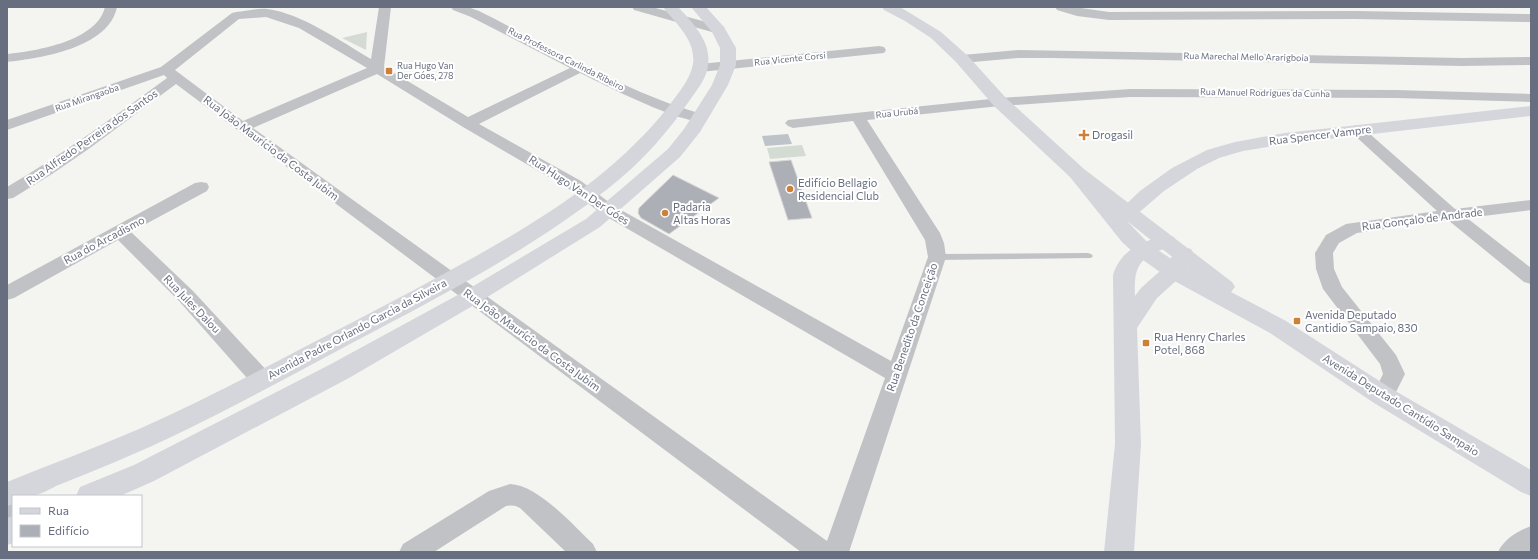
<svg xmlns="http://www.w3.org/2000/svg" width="1538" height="559" font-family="Commissioner,sans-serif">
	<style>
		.green { fill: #d4dbd3 }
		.water { fill: #bec3c9 }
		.building { fill: #acafb6; stroke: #d6d6d4 }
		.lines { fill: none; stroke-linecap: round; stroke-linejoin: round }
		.lane { fill: #c1c2c6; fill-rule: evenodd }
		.street { fill: #c1c2c6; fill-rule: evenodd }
		.secondary { fill: #d5d6db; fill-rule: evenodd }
		.primary { fill: #d5d6db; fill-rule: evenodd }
		.poi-dot { fill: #cf8038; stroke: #fff; stroke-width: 1.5 }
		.labels { text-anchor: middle; stroke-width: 4; stroke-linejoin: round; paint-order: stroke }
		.far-street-label { font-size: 9px; fill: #676e7f; stroke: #fff }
		.far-poi-label { font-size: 9px; fill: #676e7f; stroke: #fff; text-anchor: start }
		.poi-label { font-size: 11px; fill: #676e7f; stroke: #fff; text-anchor: start }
		.street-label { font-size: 11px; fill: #676e7f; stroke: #fff }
	</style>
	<rect width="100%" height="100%" fill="#f4f5f1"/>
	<!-- green -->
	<path class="green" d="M367,32L366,50L342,38Z
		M802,145L806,156L770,159L767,148Z"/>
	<!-- water -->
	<path class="water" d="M788,134L792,144L765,146L762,136Z"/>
	<!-- building -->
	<path class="building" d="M791,160L812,218L788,220L769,162Z
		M673,175L719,198L669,234L641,218L638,213L639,208Z"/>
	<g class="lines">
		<!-- lane -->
		<path class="lane" d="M1088,253L1091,254L1093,256L1091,258L937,260L932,257L937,254Z"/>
		<!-- street -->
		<path class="street" d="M105,7H117C109,48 41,58 7,62V54C37,51 97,41 105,7Z
			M379,7H391L384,67L468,117L570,68L471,17L453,10L451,7H468L479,11C553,48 626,93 705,115L707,118L705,121C684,126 603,84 580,73L479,124L581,181L614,206L891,361L928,257L925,240L853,121L793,128L788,126L785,123L788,120L1000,98L1130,89L1396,90L1531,94V102L1396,98L1130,97L1000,106L867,120L940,233L944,243L946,257L849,552H801L176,84L90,148L52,174L13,198L7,199V187C63,154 115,116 167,78L164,75L7,130V120L161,67L232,13L236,12C246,11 257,8 267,9C301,13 342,42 371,59ZM266,17L299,28L367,68L243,121L175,70L239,19ZM377,74L463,127L569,189L602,214L885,378L827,541L253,128Z
			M632,7H652L724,27L725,30L724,33L719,34L634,10Z
			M1055,7H1074L1109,12L1355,11L1531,14V22L1355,19L1109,20L1077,16L1057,10Z
			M879,46L884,47L886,50L884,53L700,72L695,71L693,68L695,65L700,64Z
			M1019,50L1462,58L1531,57V65L1462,66L1052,58H1019L962,63L957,62L955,59L957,56L962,55Z
			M1357,125L1362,127L1455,209L1531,200V210L1467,218L1531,268V284L1524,282L1448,220L1357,233L1339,243L1333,253L1334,269L1342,287L1396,355L1405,374L1391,402L1383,404L1375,402L1372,396L1383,374L1380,364L1323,289L1316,269L1315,253L1326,235L1346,224L1437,211L1352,133L1349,130L1352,127Z
			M201,182L207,183L209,187L207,191L131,232L193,291L270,374L273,380L270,386L262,388L254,386L179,301L118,240L14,298L7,300V285L195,183Z
			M510,484C538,485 573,525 593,544L597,552H566L520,508C515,505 512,505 506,506L434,552H399L403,544L489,491Z
			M7,486L16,489L19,496H13V527L7,525Z
			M1531,526V552H1498C1504,539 1518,531 1531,526Z"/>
		<!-- secondary -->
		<path class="secondary" d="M663,7H678C692,22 712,42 708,65C707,77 699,87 692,97C669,131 642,162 610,187C531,250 439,297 350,344C273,385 196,428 115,462C96,470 76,478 56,486C49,490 39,495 31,496C25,497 19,496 13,496V504L7,506V482C51,464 95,448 139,429C212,397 282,358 353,322C395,300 437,278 478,255C549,215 618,171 669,106C678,93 690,80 693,64C696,40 676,24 663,7Z
			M691,7H706L724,27L736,48V65L728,85L700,132L680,157L600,227L481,301L349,378L154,481L120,496H76L80,487L134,465L331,364L465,291L586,219L668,149L684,129L712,85L720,65V48L712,32Z
			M1531,106V116L1285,144L1243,151L1219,158L1197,169L1164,191L1135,216L1128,218L1121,216L1118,212L1140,191L1172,168L1207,150L1235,142L1285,133Z
			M1167,235L1174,237L1177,242C1174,248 1170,248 1164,249C1137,258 1134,270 1135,296L1141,288L1169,263L1175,249L1183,247L1191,249L1194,254L1187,271L1157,298L1137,328L1141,444L1134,552H1104L1115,444L1113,275C1121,249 1143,241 1167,235Z
			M13,516V543L7,545V518Z"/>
		<!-- primary -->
		<path class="primary" d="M882,7H900L941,32L968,56L1006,98L1084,169L1232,282L1235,287L1231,292L1286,321L1392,389L1531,470V496L1521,492L1374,403L1270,333L1167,277L1136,255L1122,242L1070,177L994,106L956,62L931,38L905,21L884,10ZM1127,221L1190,271L1150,245Z"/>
	</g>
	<!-- markers -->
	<g class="poi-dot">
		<rect x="385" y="67" width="8" height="8" rx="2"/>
		<path d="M1082 129h4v4h4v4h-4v4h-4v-4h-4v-4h4z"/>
		<circle cx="790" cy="189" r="4"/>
		<circle cx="665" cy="213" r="4"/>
		<rect x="1293" y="317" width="8" height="8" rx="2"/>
		<rect x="1142" y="339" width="8" height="8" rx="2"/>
	</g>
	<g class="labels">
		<!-- far-street labels -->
		<g class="far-street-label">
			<text transform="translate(1246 57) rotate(1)" y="3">Rua Marechal Mello Ararigboia</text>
			<text transform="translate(566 59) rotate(27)" y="3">Rua Professora Carlinda Ribeiro</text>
			<text transform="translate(790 59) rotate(-6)" y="3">Rua Vicente Corsi</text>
			<text transform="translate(1265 93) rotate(1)" y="3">Rua Manuel Rodrigues da Cunha</text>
			<text transform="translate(87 98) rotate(-19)" y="3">Rua Mirangaoba</text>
			<text transform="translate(897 113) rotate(-6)" y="3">Rua Urubá</text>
		</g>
		<!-- far-poi labels -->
		<g class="far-poi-label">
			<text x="397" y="69">Rua Hugo Van<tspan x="397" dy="10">Der Góes, 278</tspan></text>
		</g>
		<!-- poi labels -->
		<g class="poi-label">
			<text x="1092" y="139">Drogasil</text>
			<text x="798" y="187">Edifício Bellagio<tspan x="798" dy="13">Residencial Club</tspan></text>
			<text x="673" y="211">Padaria<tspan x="673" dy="13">Altas Horas</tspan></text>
			<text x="1305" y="319">Avenida Deputado<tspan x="1305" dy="13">Cantidio Sampaio, 830</tspan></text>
			<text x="1154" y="341">Rua Henry Charles<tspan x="1154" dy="13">Potel, 868</tspan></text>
		</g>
		<!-- street labels -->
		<g class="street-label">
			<text transform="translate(1320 135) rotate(-7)" y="4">Rua Spencer Vampre</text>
			<text transform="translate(92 137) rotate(-35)" y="4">Rua Alfredo Perreira dos Santos</text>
			<text transform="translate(271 148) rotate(37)" y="4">Rua João Maurício da Costa Jubim</text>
			<text transform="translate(579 190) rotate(33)" y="4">Rua Hugo Van Der Góes</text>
			<text transform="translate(1422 219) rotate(-7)" y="4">Rua Gonçalo de Andrade</text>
			<text transform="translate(104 240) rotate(-28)" y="4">Rua do Arcadismo</text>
			<text transform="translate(192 304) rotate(46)" y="4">Rua Jules Dalou</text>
			<text transform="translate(912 327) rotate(-71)" y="4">Rua Benedito da Conceição</text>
			<text transform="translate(357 329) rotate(-28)" y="4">Avenida Padre Orlando Garcia da Silveira</text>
			<text transform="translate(532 340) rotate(36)" y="4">Rua João Maurício da Costa Jubim</text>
			<text transform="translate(1401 405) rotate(32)" y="4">Avenida Deputado Cantídio Sampaio</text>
		</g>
	</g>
	<!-- border -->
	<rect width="1538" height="559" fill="none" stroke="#676e7f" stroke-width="16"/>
	<!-- legend -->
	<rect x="12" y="495" width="130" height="52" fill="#ffffff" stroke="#c2c5cc"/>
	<rect x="20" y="508" width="20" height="6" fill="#d5d6db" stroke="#c2c5cc"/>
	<text x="48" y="515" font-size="12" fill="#676e7f">Rua</text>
	<rect x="20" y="525" width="20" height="12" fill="#acafb6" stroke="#c2c5cc"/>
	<text x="48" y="535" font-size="12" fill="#676e7f">Edifício</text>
</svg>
